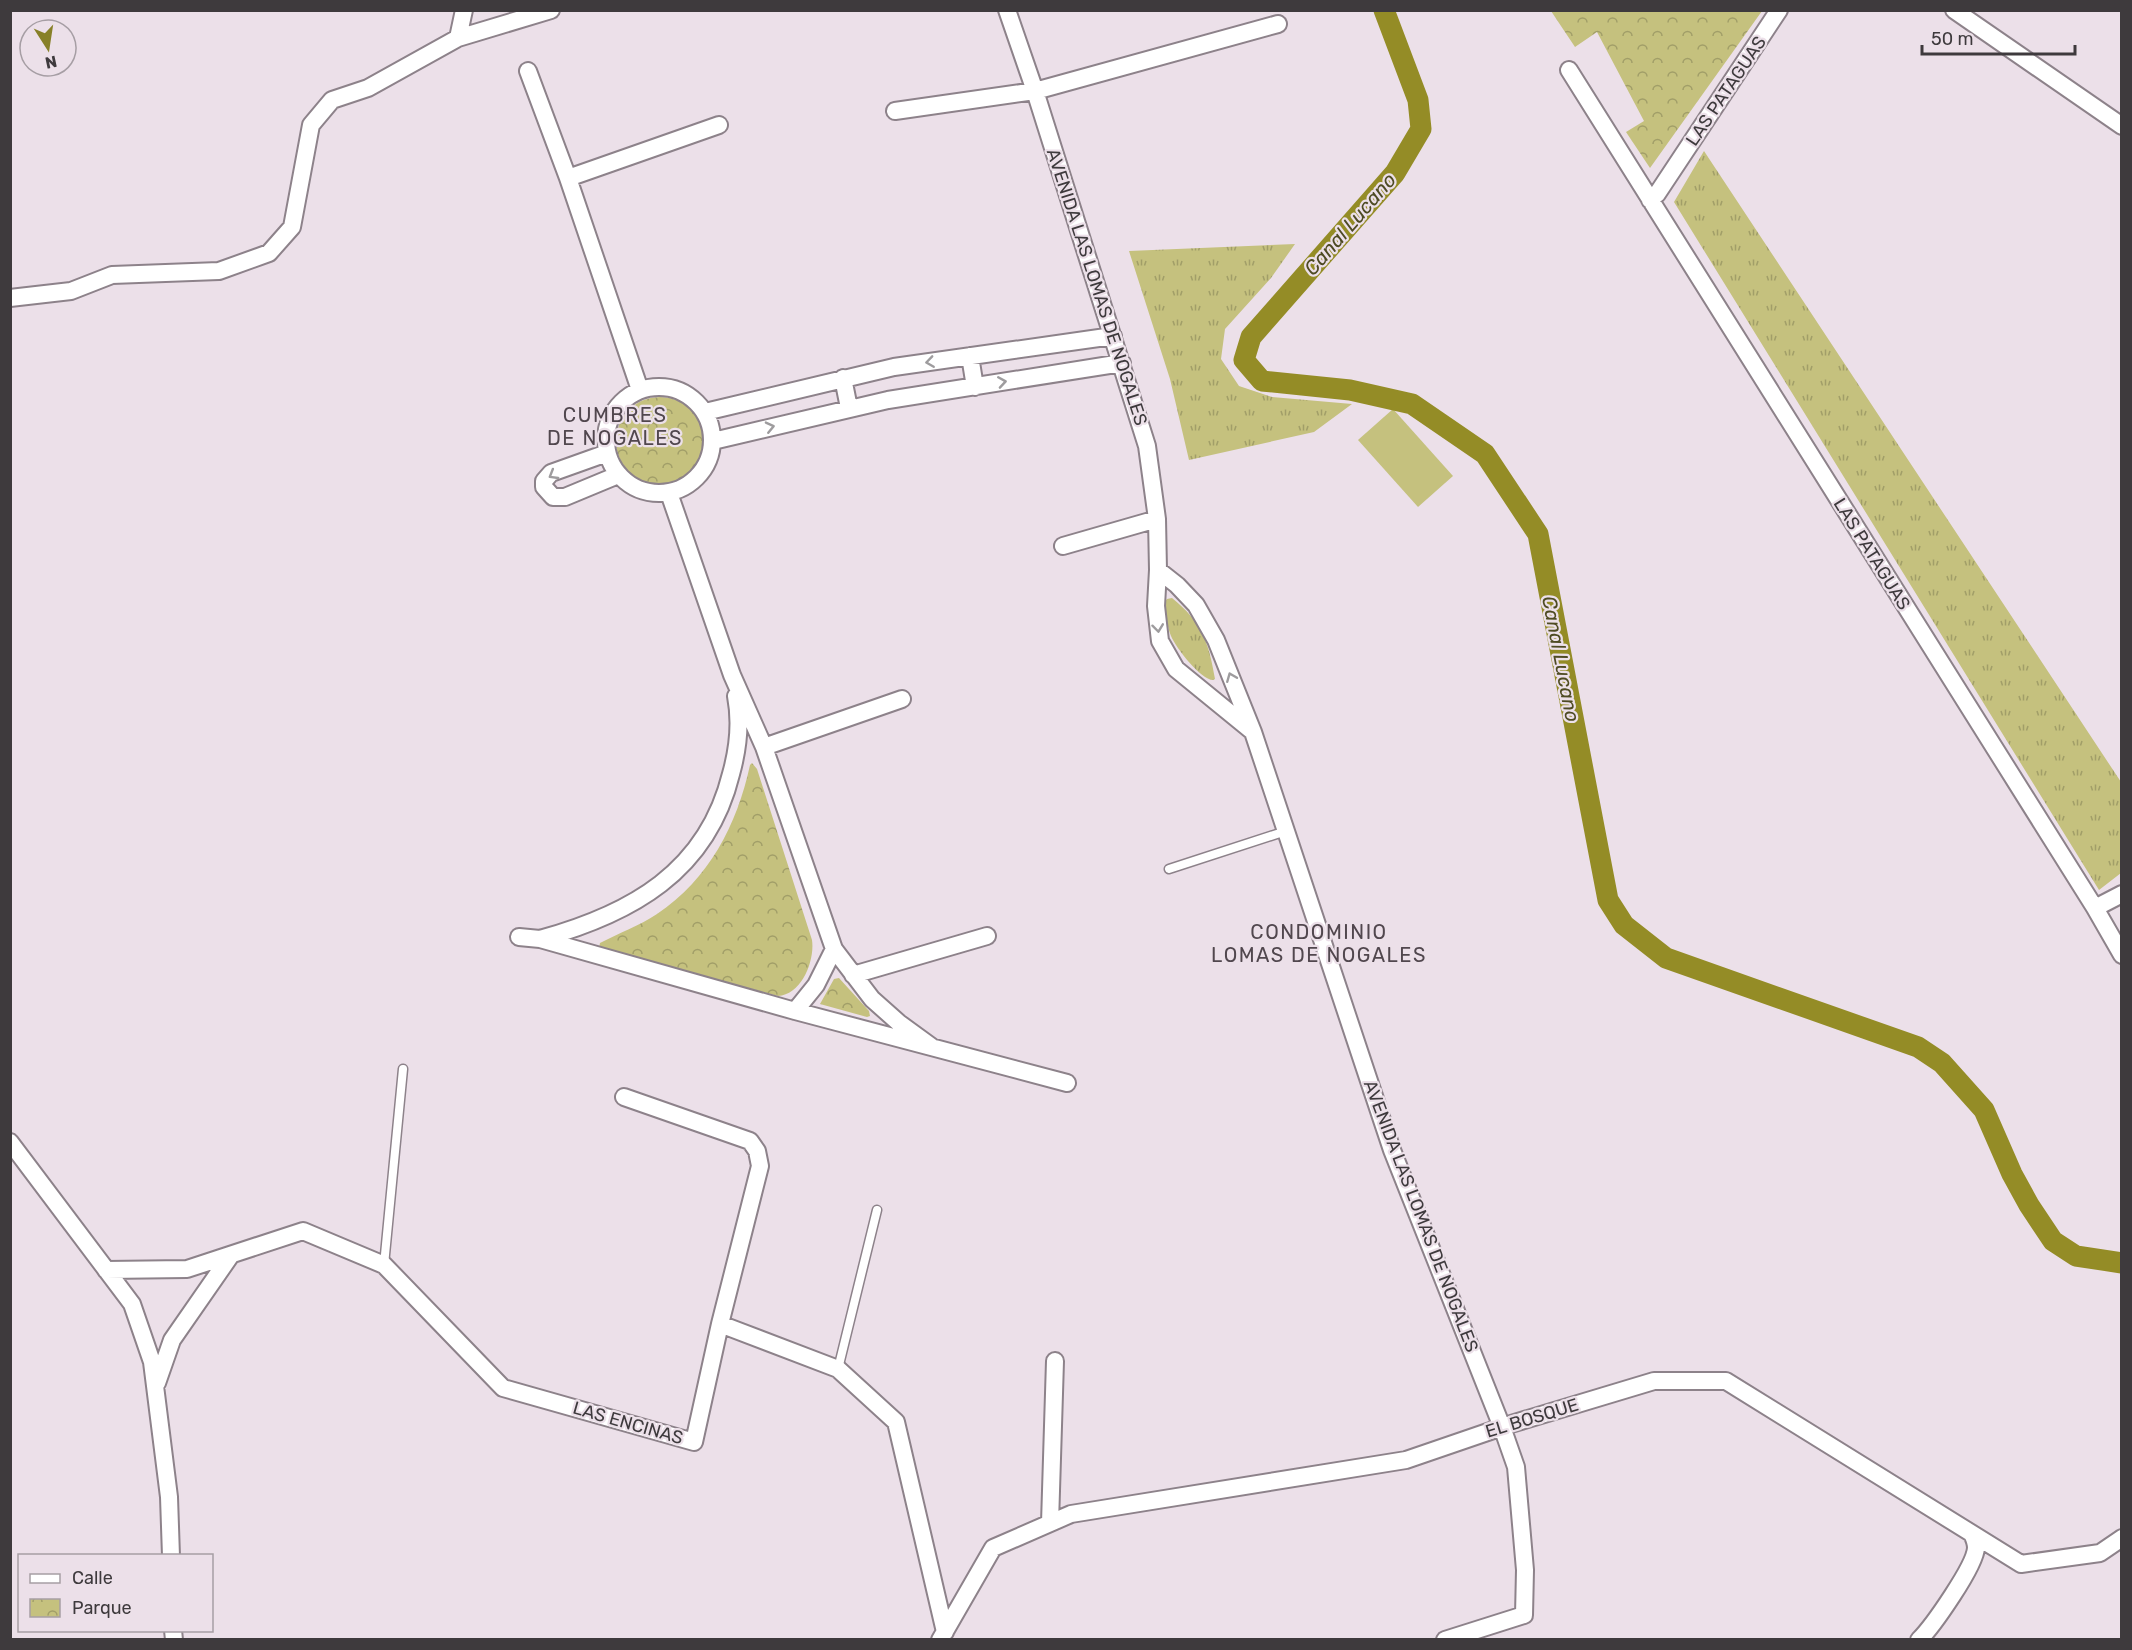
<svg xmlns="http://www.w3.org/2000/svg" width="2132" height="1650" font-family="Rubik,sans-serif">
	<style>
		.grass { fill: url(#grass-tufts) }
		.park { fill: url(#park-crowns) }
		.pitch { fill: #c5c17e }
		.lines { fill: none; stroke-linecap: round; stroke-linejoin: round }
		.canal { stroke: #948c26; stroke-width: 21 }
		.service-casing { stroke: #8d828a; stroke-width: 11 }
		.minor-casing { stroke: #8d828a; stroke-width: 20 }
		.service { stroke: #fff; stroke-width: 8 }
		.minor { stroke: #fff; stroke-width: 16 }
		.oneway { stroke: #9e9c9e }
		.labels { text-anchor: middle; stroke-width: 4.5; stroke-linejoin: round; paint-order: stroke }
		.street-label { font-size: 18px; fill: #3e3a3d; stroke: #ece0e9 }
		.water-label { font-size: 20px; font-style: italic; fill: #4e4b23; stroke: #ece0e9 }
		.neighbourhood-label { font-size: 20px; letter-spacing: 1.5px; fill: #51474e; stroke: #ece0e9 }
	</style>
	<defs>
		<pattern id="grass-tufts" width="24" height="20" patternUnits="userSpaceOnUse" patternTransform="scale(1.5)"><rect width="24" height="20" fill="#c5c17e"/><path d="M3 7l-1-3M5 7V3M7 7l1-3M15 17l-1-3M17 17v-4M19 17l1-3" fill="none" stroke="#a19e68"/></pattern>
		<pattern id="park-crowns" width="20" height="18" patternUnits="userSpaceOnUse" patternTransform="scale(1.5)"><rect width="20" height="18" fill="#c5c17e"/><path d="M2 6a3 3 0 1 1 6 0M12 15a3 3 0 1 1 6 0" fill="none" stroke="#a19e68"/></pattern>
	</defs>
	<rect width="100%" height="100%" fill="#ece0e9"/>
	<!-- grass -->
	<path class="grass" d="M1704,151L2121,782V873L2099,890L1674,202Z
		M1295,244L1271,278L1225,329L1221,359L1239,386L1272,397L1352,404L1314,432L1189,460L1170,379L1129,251Z
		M1172,598C1202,622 1209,643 1215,679L1213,680C1201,680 1176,648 1171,636C1167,626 1166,614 1164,603L1167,599Z"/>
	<!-- park -->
	<path class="park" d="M1551,11H1762L1650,168L1626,132L1644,121L1597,32L1575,47Z
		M616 441a44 44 0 1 1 88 0a44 44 0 1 1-88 0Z
		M752,763L757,769L812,940C815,960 802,995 778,996L599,948L600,943C619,933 639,926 657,914C709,879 737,825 750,765Z
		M839,978L869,1011L870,1016L867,1017L820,1004L834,979Z"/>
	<!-- pitch -->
	<path class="pitch" d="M1393,409L1453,476L1418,507L1358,440Z"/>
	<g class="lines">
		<!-- canal -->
		<path class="canal" d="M1384,10L1418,100L1421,129L1395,173L1251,337L1244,360L1262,381L1350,390L1412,404L1485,454L1538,534L1608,900L1624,925L1666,958L1918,1047L1942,1063L1984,1110L2012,1174L2029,1205L2053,1241L2076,1256L2122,1263"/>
		<!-- service casing -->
		<g class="service-casing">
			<path id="service" d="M1169,869L1286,831
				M384,1265L403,1069
				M838,1369L877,1210"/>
		</g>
		<!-- minor casing -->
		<g class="minor-casing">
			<path id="minor" d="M1007,10L1035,91L1147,446L1157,519L1158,570L1156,606L1160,641L1176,669L1252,731
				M1954,10L2122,126
				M458,38L551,10
				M1569,70L2095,908L2122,955
				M528,71L568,178L640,390
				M895,111L1035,91L1278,24
				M568,178L719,125
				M1650,200L1657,194L1779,10
				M10,298L71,291L112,275L219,271L269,253L292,227L311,125L332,100L368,88L458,38L464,10
				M970,356L975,387
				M843,378L849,408
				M606 440a53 53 0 1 1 106 0a53 53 0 1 1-106 0Z
				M705,412L894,367L1113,336
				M713,441L888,400L1122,363
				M607,453L551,473L544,481V487L553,497H565L618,475
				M669,493L732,675L764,747L834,949L872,999L899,1023L932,1047
				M1063,546L1157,519
				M1158,570L1177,585L1196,605L1216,640L1253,732L1392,1150L1502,1427L1516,1467L1525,1570L1524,1615L1445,1640
				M764,747L902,699
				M2095,908L2122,894
				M519,937L540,939L795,1011L1067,1083
				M540,939C631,914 707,872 731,774C738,749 741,722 736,696
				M853,975L987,936
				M795,1011L816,985L834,949
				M624,1097L750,1141L757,1151L760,1166L720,1324
				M10,1142L132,1304L152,1362L169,1497L171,1556
				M106,1270L187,1269L303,1231L384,1265L503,1388L694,1442L720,1324L838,1369L896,1422L945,1632
				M157,1383L172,1340L231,1255
				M1050,1523L1055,1361
				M173,1630L174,1640
				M940,1640L993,1548L1071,1514L1406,1460L1511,1424L1654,1381H1726L2021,1564L2100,1553L2122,1538
				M1919,1640C1933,1626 1975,1566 1976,1548C1976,1544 1974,1538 1972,1534"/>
		</g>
		<!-- service -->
		<use href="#service" class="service"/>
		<!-- minor -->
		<use href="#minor" class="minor"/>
	</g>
	<!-- one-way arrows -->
	<defs><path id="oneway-chevron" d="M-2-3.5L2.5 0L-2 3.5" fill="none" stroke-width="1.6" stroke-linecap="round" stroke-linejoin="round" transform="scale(1.5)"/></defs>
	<g class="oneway">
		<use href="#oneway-chevron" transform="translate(930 362) rotate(172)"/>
		<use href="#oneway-chevron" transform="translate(1002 382) rotate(-9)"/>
		<use href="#oneway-chevron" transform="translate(770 427) rotate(-13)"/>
		<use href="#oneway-chevron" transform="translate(553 475) rotate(149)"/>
		<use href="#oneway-chevron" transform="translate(1158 628) rotate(83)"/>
		<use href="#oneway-chevron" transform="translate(1231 677) rotate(-112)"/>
	</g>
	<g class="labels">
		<!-- street labels -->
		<g class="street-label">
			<text transform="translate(1726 91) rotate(-56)" y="6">LAS PATAGUAS</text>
			<text transform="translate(1097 287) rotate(72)" y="6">AVENIDA LAS LOMAS DE NOGALES</text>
			<text transform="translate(1872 554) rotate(58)" y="6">LAS PATAGUAS</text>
			<text transform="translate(1421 1216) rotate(69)" y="6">AVENIDA LAS LOMAS DE NOGALES</text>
			<text transform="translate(1532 1418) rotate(-17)" y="6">EL BOSQUE</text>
			<text transform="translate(628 1423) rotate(16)" y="6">LAS ENCINAS</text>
		</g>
		<!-- water labels -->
		<g class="water-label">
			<text transform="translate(1350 224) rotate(-49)" y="7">Canal Lucano</text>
			<text transform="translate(1561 659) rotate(79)" y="7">Canal Lucano</text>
		</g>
		<!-- neighbourhood labels -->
		<g class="neighbourhood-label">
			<text x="615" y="422">CUMBRES<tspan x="615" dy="23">DE NOGALES</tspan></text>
			<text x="1319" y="939">CONDOMINIO<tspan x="1319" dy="23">LOMAS DE NOGALES</tspan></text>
		</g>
	</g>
	<!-- border -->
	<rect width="2132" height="1650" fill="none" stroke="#3e3a3d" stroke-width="24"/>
	<!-- legend -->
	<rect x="18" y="1554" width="195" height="78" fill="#ece0e9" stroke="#a69ea4" stroke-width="1.5"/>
	<rect x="30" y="1574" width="30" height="9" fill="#ffffff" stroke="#a69ea4" stroke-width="1.5"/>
	<text x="72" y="1584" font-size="18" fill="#3e3a3d">Calle</text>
	<rect x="30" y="1599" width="30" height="18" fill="url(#park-crowns)" stroke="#a69ea4" stroke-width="1.5"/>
	<text x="72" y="1614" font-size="18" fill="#3e3a3d">Parque</text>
	<!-- north arrow -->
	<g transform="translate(48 48) rotate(168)"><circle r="28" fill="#ece0e9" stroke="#a69ea4" stroke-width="1.5"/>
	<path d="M0-4.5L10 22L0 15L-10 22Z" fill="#878028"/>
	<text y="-9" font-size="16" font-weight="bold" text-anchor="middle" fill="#3e3a3d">N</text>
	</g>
	<!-- scale -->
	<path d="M1922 45v9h153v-9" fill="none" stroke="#3e3a3d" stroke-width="3"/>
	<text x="1931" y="45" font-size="18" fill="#3e3a3d" stroke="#ece0e9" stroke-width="4.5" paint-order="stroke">50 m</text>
</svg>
